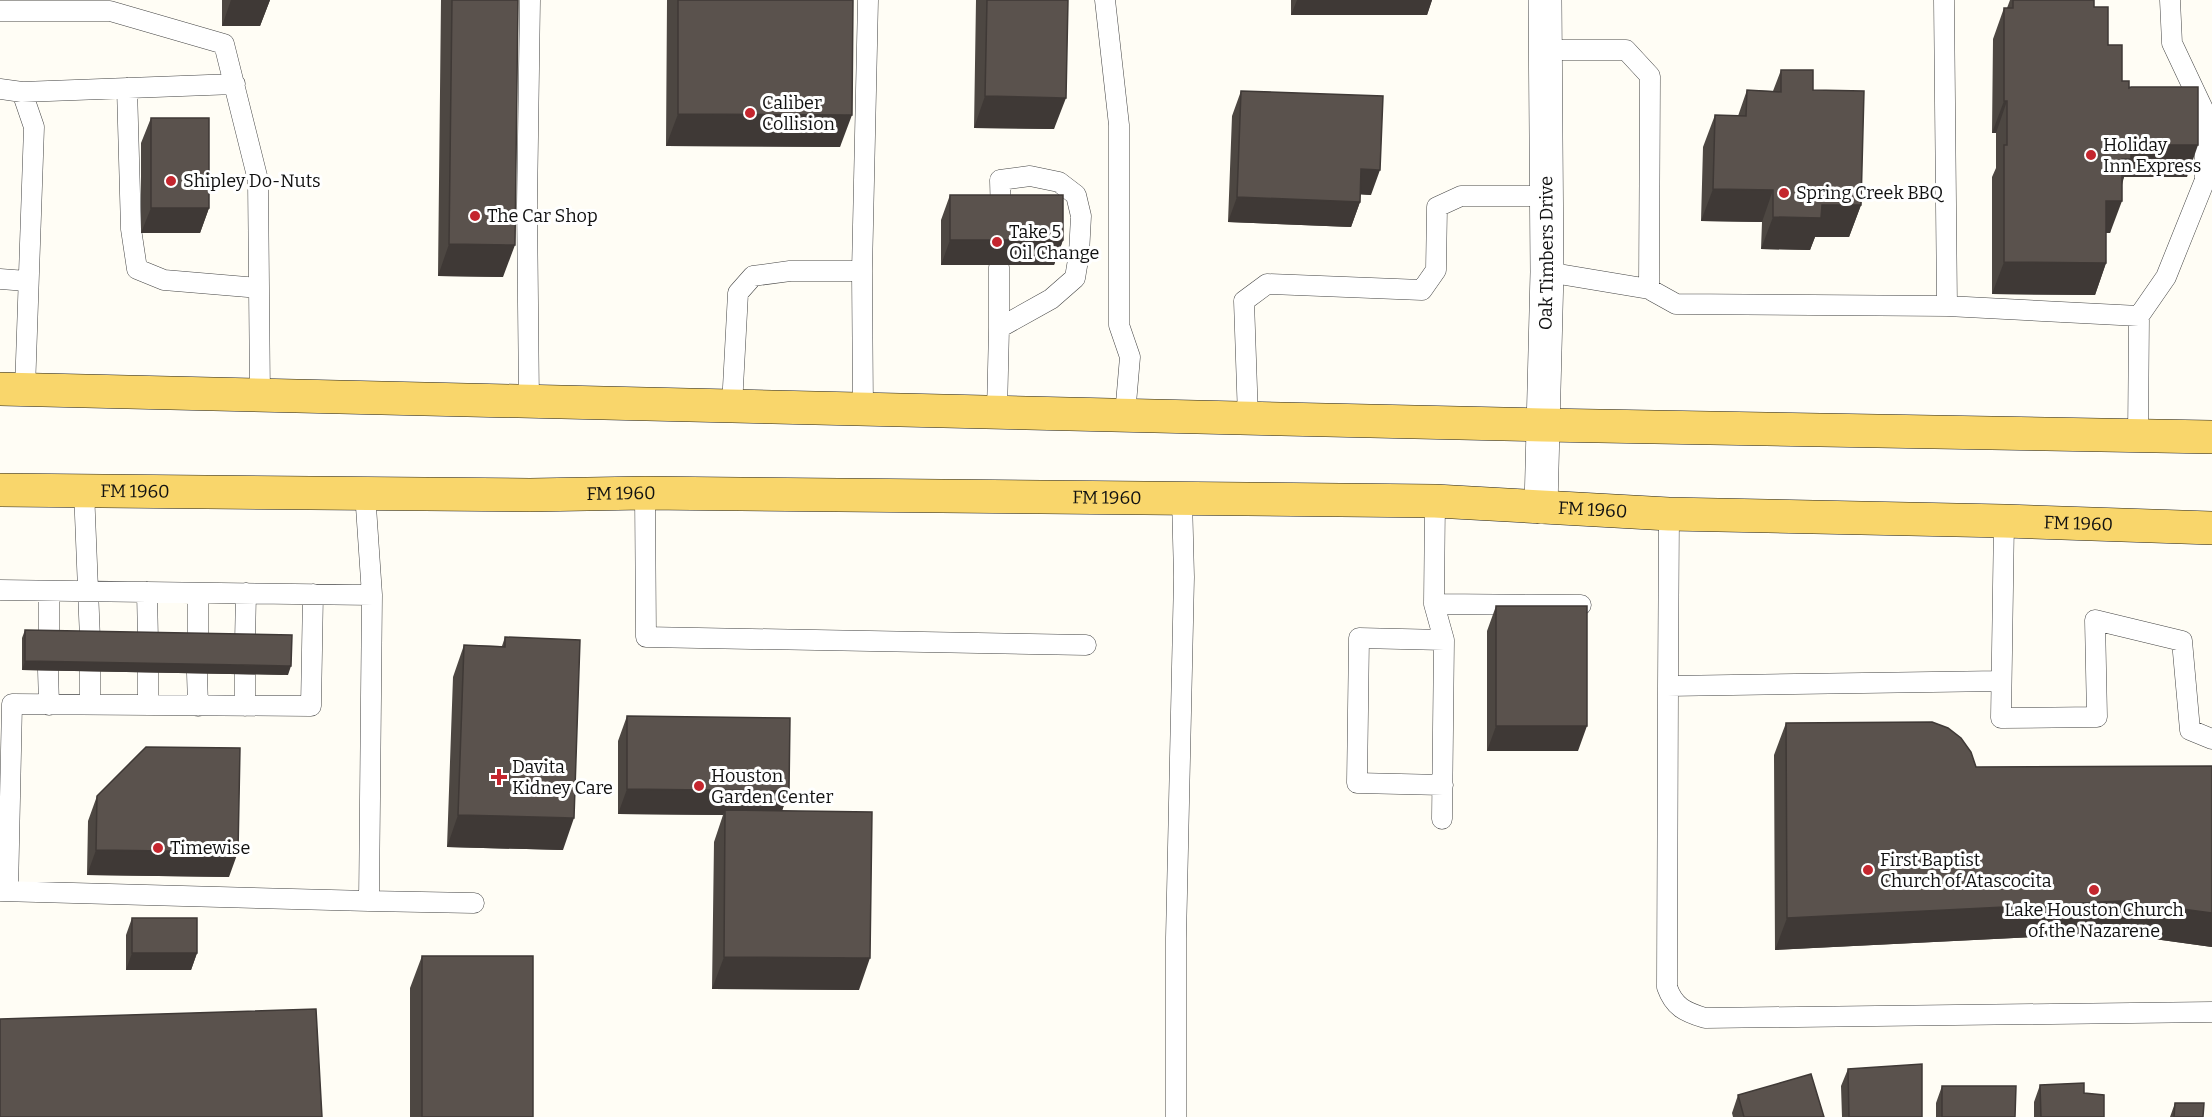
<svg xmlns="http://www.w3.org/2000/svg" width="2212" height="1117" font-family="Bitter,serif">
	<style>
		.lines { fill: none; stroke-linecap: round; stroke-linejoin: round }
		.service-casing { stroke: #444; stroke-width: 21 }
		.minor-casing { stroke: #444; stroke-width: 34 }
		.primary-casing { stroke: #222; stroke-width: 34 }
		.service { stroke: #fff; stroke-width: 20 }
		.minor { stroke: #fff; stroke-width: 33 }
		.primary { stroke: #f9d66b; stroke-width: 33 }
		.wall { fill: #4d4742 }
		.shaded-wall { fill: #3f3936 }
		.building { fill: #5a524d; stroke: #3f3936; stroke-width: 1.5 }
		.poi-dot { fill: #c4262e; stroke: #fff; stroke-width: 2 }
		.labels { text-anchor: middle; stroke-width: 6; stroke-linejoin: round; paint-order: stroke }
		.poi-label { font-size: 18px; fill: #111; stroke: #fff; text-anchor: start }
		.street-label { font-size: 18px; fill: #111; stroke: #fff }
	</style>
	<rect width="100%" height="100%" fill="#fffdf5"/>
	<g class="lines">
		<!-- service casing -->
		<g class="service-casing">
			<path id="service" d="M1105,0L1119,125V325L1130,357L1125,415
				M1944,0L1947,306L2139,316
				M0,11H110L224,44L258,180L260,395
				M1546,50H1626L1650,76L1649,289
				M127,88L131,229L137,269L164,280L259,288
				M0,89L22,92L235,84
				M22,92L34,127L25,390
				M999,267V328L1051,299L1075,278L1079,254L1081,216L1076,195L1059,182L1030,176L1000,180L1001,217
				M1547,272L1649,289L1676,304L1947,306
				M0,279L27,281
				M529,401L527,205L530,0
				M732,406L738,293L753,276L790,271H862
				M863,409L862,271L868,0
				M997,412L999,328
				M1248,418L1244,301L1267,284L1422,290L1436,270L1437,207L1461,196H1547
				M2138,436L2139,316L2166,277L2205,180V113L2172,43L2170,0
				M84,490L90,639
				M645,493L646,637L1086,645
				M1435,501L1434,604L1444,640L1442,819
				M1669,514L1668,686L2000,681
				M2004,521L2001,718L2097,717L2095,620L2182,641L2190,730L2212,739
				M0,590L372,595
				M49,591V639
				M147,592L148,641
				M198,593V642
				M1434,604L1581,605
				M245,642L246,593
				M48,670L49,705
				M90,671V705
				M197,673L198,706
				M245,674V706
				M1668,686L1667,987C1674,1007 1685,1012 1705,1018L2212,1012
				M148,705V672
				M1443,785L1357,783L1359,638L1444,640
				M0,891L369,901L372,595L365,492
				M8,891L12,704L311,706L313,594
				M369,901L474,903
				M1176,1117V938L1184,577L1182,498"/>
		</g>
		<!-- minor casing -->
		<g class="minor-casing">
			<g id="minor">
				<path id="s1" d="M1541,507L1547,272L1545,0"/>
			</g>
		</g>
		<!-- primary casing -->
		<g class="primary-casing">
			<g id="primary">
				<path d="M0,389L1543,425L2212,437"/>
				<path id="s2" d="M0,490L530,495L645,493L1435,501L1669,514L2004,521L2212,528"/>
			</g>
		</g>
		<!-- service -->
		<use href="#service" class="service"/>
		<!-- minor -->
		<use href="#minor" class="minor"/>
		<!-- primary -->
		<use href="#primary" class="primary"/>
	</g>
	<!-- wall -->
	<path class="wall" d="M222,0H270L260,26H222Z
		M441,0H518L503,277L438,276Z
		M667,0H853L840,147L666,146Z
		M976,0H1068L1054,129L974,128Z
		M1291,0H1432L1427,15H1291Z
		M2010,0H2094V7L2122,81L2129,88L2187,177H2124L2110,233H2106V263L2095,295L1992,294V177L1996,168V133H1992L1993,39L2004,8H2007Z
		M1781,70L1813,90L1861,205L1849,237H1815L1810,250L1761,249L1762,222L1701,221L1703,147L1715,115L1738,116L1747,90L1773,91Z
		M1241,91L1371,195L1360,194V202L1351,227L1228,222L1232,116Z
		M151,118L209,208L200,233H141V143Z
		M950,195L1063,240L1054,265H941V220Z
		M1496,606L1578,751H1487V631Z
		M25,630L288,675L22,670V638Z
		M505,637L563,850L447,847L453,677L464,645L502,646Z
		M627,716L789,791L782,811L859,990L712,989L714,842L723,815L618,814V741Z
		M1786,723L1976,767L2212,766V947L2111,933L1775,950L1774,755Z
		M97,796L229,877L87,875L88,821Z
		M132,918L197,953L191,970H126V935Z
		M422,956L533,1117H410V988Z
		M1848,1069L1922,1117H1842L1841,1086Z
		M2040,1085L2084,1093L2104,1117H2034V1102Z
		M1942,1086L2015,1117H1936V1103Z
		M1738,1095L1824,1117H1733L1732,1113Z
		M2175,1103L2203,1117H2170Z"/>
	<!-- shaded-wall -->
	<path class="shaded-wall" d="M231,0H270L260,26H222Z
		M1297,0H1432L1427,15H1291Z
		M985,96L1066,98L1054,129L974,128Z
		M2004,101H2007L1996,133H1992Z
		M678,114L852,115L840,147L666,146Z
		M2131,145H2198L2187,177H2124L2119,190L2122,159Z
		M1361,169L1380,170L1371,195L1352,194Z
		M1713,189L1773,190L1762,222L1701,221Z
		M1237,197L1360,202L1351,227L1228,222Z
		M2106,201H2122L2110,233H2095Z
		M1822,205H1861L1849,237H1815L1810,250L1761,249L1773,217Z
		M151,208H209L200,233H141Z
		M950,240H1063L1054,265H941Z
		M449,244L515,245L503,277L438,276Z
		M2004,262L2106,263L2095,295L1992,294Z
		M25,661L291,666L288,675L22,670Z
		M1496,726H1587L1578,751H1487Z
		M627,789L789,791L780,816L725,810L723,815L618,814Z
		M458,815L574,818L563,850L447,847Z
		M96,850L238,852L229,877L87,875Z
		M2122,901L2212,913V947L2111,933L1775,950L1787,918Z
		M132,953H197L191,970H126Z
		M724,957L870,958L859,990L712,989Z"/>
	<!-- building -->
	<path class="building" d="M452,0H518L515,245L449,244Z
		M678,0H853L852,115L678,114Z
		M987,0H1068L1066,98L985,96Z
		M2013,0H2094V7H2108V45H2122V81H2129V88L2131,87H2198V145H2131V159H2122V201H2106V263L2004,262V145H2007V101H2004V8H2013Z
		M1781,70H1813V90L1864,91L1861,205H1822L1821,218L1773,217V190L1713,189L1715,115L1746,116L1747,90L1781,92Z
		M1241,91L1383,96L1380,170L1361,169L1360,202L1237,197Z
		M151,118H209V208H151Z
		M950,195H1063V240H950Z
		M1496,606H1587V726H1496Z
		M25,630L292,635L291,666L25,661Z
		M505,637L580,640L574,818L458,815L464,645L505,647Z
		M627,716L790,718L789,791L627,789Z
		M1932,722L1948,728L1961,738L1971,752L1976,767L2212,766V913L2122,901L1787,918L1786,723Z
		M146,747L240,748L238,852L96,850L97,796Z
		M725,810L872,812L870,958L724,957Z
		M132,918H197V953H132Z
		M422,956H533V1117H422Z
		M316,1009L322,1117H0V1019Z
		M1922,1064V1117H1849L1848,1069Z
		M1811,1074L1824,1117H1744L1738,1095Z
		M2084,1083V1093L2104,1095V1117H2041L2040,1085Z
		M1942,1086H2016L2015,1117H1942Z
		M2175,1103H2204L2203,1117H2174Z"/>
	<!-- markers -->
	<g class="poi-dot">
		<circle cx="750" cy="113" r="6"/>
		<circle cx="2091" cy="155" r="6"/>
		<circle cx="171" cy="181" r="6"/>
		<circle cx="1784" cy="193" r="6"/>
		<circle cx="475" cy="216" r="6"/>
		<circle cx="997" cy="242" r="6"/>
		<path d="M496 768h6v6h6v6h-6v6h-6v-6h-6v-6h6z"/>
		<circle cx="699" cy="786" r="6"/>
		<circle cx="158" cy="848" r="6"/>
		<circle cx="1868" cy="870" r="6"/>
		<circle cx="2094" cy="890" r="6"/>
	</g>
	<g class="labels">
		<!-- poi labels -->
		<g class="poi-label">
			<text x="762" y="109">Caliber<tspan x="762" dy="21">Collision</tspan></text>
			<text x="2103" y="151">Holiday<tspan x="2103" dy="21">Inn Express</tspan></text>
			<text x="183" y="187">Shipley Do-Nuts</text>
			<text x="1796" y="199">Spring Creek BBQ</text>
			<text x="487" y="222">The Car Shop</text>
			<text x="1009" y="238">Take 5<tspan x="1009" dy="21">Oil Change</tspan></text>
			<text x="512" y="773">Davita<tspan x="512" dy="21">Kidney Care</tspan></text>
			<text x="711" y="782">Houston<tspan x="711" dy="21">Garden Center</tspan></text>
			<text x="170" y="854">Timewise</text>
			<text x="1880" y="866">First Baptist<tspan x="1880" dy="21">Church of Atascocita</tspan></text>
			<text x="2094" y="916" text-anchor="middle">Lake Houston Church<tspan x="2094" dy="21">of the Nazarene</tspan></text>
		</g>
		<!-- street labels -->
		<g class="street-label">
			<text dy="6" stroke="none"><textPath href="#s1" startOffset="254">Oak Timbers Drive</textPath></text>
			<text dy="6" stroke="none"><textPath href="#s2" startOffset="135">FM 1960</textPath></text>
			<text dy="6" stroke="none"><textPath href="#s2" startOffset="621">FM 1960</textPath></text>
			<text dy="6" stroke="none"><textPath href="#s2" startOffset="1107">FM 1960</textPath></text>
			<text dy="6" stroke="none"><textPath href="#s2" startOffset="1593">FM 1960</textPath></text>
			<text dy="6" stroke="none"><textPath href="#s2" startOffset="2079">FM 1960</textPath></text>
		</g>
	</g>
</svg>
